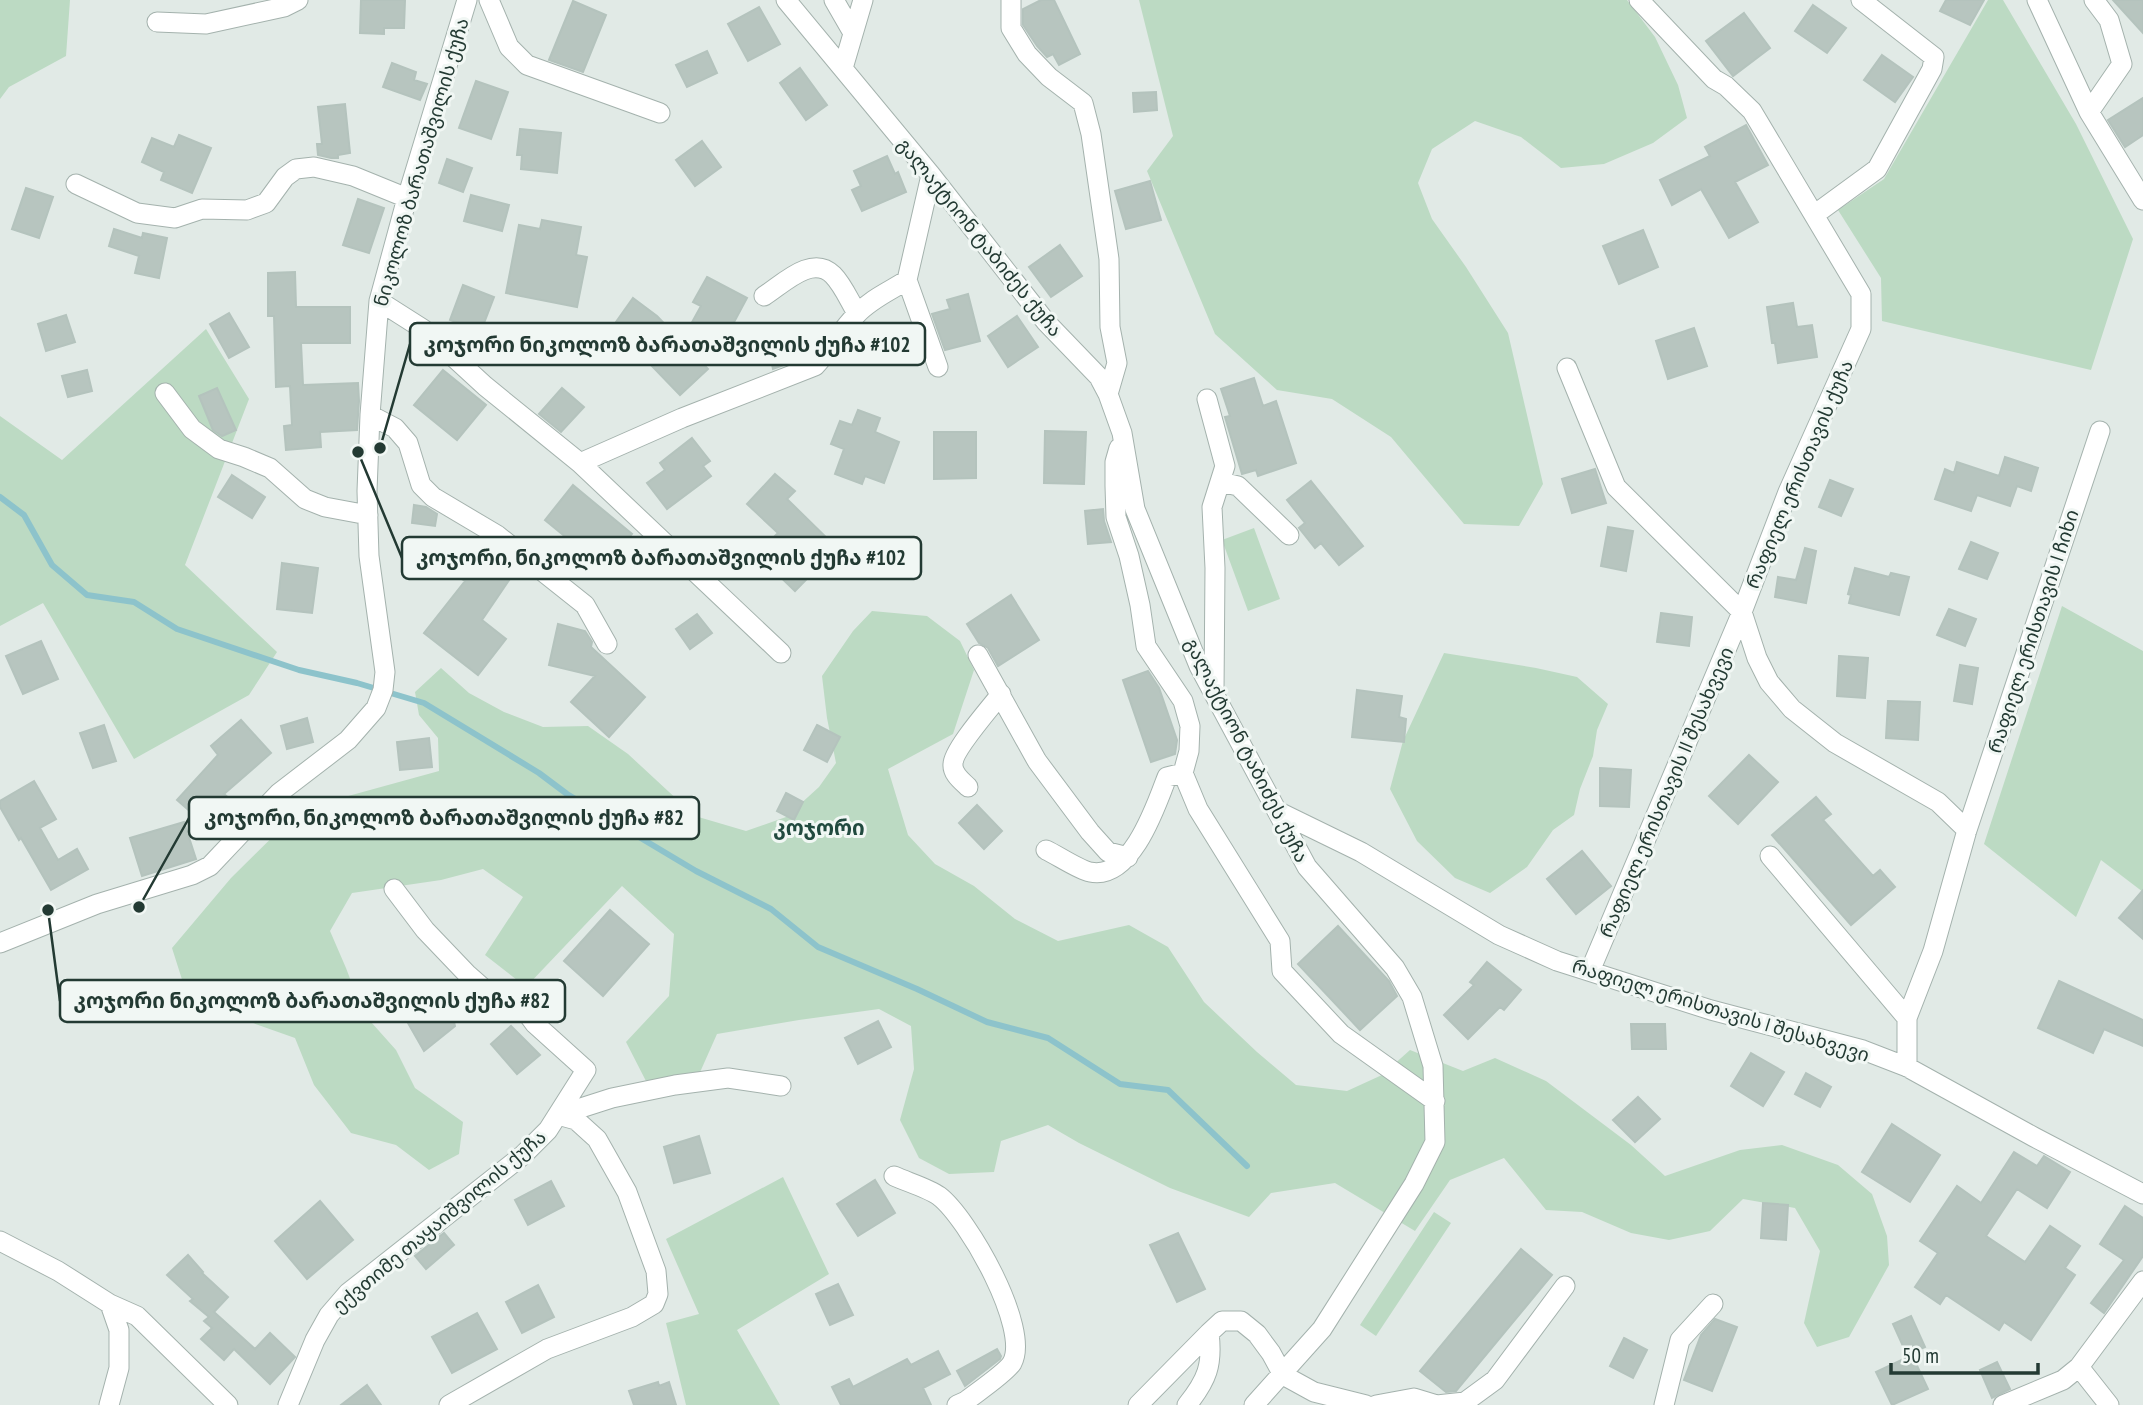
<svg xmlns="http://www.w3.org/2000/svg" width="2143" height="1405" font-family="'PT Sans Narrow','Noto Sans Georgian',sans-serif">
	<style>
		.green { fill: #bcdac3 }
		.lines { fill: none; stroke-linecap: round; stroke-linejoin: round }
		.stream { stroke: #8dc3cb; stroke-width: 6 }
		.building { fill: #b7c5bf; stroke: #b4c3bd; stroke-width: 2 }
		.minor-casing { stroke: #a4b2ad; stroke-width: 21 }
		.minor { stroke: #fff; stroke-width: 19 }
		.labels { text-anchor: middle; stroke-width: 6; stroke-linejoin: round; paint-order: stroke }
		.street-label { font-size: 19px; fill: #233a33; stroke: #f1f7f4 }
		.neighbourhood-label { font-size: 21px; font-weight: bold; fill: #214a3f; stroke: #f1f7f4 }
		.leader { fill: none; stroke: #233a33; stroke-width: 2.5 }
		.callout-dot { fill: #233a33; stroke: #f1f7f4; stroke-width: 2.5 }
		.callout { fill: #f1f7f4; stroke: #233a33; stroke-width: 2.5 }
		.callout-label { font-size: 21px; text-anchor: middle; font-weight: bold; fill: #233a33 }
	</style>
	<rect width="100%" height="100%" fill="#e1eae6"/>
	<!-- green -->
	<path class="green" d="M0,0H70L66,56L9,87L0,99Z
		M1139,0H1627L1655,37L1678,85L1687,118L1653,143L1604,164L1561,168L1521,137L1475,121L1432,149L1418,183L1432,219L1466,267L1508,333L1543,484L1519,526L1464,524L1391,437L1332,399L1277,390L1215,334L1147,171L1173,136Z
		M1988,0H2003L2076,124L2133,239L2091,370L1882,321L1881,278L1838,210L1884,179Z
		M206,329L249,399L185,565L277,652L249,695L134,759L43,603L0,626V416L62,460Z
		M1254,528L1280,599L1248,611L1222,540Z
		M2062,606L2143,651V892L2101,860L2076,917L1984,844Z
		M872,611L927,616L960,641L974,670L953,734L888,769L908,835L935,864L974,886L1015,919L1058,941L1129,925L1168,947L1204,1002L1257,1052L1296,1085L1347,1091L1382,1075L1410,1050L1463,1071L1495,1058L1546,1081L1631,1145L1665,1176L1740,1150L1782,1145L1838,1165L1872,1194L1887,1236L1889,1265L1849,1337L1817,1347L1804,1323L1820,1251L1795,1208L1743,1199L1710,1231L1669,1240L1631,1233L1582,1212L1546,1210L1504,1158L1450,1180L1415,1231L1335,1183L1271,1193L1249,1217L1170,1188L1079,1143L1048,1125L1001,1141L994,1172L949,1174L919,1158L900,1120L914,1069L911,1026L879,1009L799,1020L717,1034L697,1079L648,1085L626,1042L669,996L674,934L622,886L526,987L485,955L523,897L483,869L441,880L352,893L330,931L346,968L363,1013L396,1050L415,1088L463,1122L459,1154L429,1170L396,1145L351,1133L314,1085L295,1038L236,1017L185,989L172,948L231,878L301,809L439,771L438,738L419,715L415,692L441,668L469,693L504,712L543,727L588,726L628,754L695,816L746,831L786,817L819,787L836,763L827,718L822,676L853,631Z
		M1444,653L1536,668L1577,677L1608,704L1597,730L1593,756L1580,789L1574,815L1553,830L1527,867L1490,893L1455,878L1417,841L1390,789L1403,741Z
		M783,1177L829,1274L737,1330L780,1405H686L666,1323L699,1314L666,1239Z
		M1434,1212L1451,1223L1376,1336L1360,1325Z"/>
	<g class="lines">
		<!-- stream -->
		<path class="stream" d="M0,497L24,515L52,565L87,595L134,602L177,629L299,670L357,683L424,703L539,773L567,794L696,871L771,909L818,947L917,989L987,1022L1048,1038L1120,1084L1168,1090L1247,1166"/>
	</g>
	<!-- building -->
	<path class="building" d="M361,0H405L404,28H384V34L360,33Z
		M1041,0H1054L1080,54L1059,65L1053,54L1047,57L1037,46L1023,25V9Z
		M1946,0H1984L1970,25L1940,11Z
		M2113,0H2143V33Z
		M573,1L606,15L583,72L549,60Z
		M1813,5L1846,28L1827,53L1795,31Z
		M759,7L780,44L748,61L728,24Z
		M1744,13L1770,48L1733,76L1706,41Z
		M707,51L717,73L687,87L676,65Z
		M1882,55L1913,77L1895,102L1864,80Z
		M392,63L416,72L414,80L427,84L420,100L383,87Z
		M800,68L827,105L806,120L780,83Z
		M476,81L508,92L491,139L459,128Z
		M1156,92L1157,110L1134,112L1133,93Z
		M2143,98V135L2125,147L2108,120Z
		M345,104L350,153L338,155V158H331L318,155L317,144H322L318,107Z
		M1746,125L1768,165L1735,182L1758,222L1729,238L1701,189L1672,205L1660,180L1710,156L1705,147Z
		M520,129L561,133L557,173L521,169L522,155H517Z
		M179,135L211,148L192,193L161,180L164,172L142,162L152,138L174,147Z
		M702,141L721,167L695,186L676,160Z
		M887,156L895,174L898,172L906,192L862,211L852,190L861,186L854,171Z
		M447,159L472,168L463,192L439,183Z
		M1150,181L1161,220L1126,229L1115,191Z
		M26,188L53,197L39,238L12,229Z
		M471,195L509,205L502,231L464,221Z
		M358,199L384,208L369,253L343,245Z
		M542,220L581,227L576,255L587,257L577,307L506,293L519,225L540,229Z
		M114,229L142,238L143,233L167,238L159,278L135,273L139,256L109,246Z
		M1643,230L1658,267L1619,284L1603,246Z
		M1060,245L1082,276L1051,297L1029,267Z
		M295,272L296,307H350V343H301L303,385L358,383L359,401L357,430L320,432L321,447L286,450L284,426L292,425L290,386L276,387L274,316H268V273Z
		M707,277L747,298L724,341L691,324L701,306L693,302Z
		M463,285L494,297L481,331L450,320Z
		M968,294L980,341L945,350L932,314L950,309L947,300Z
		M633,298L657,316L708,369L680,395L650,364L654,360L611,329Z
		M1793,303L1797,327L1812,325L1817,357L1778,363L1775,343H1772L1767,307Z
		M229,313L249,347L229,358L210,324Z
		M66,315L75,342L46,351L38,324Z
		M1017,316L1038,347L1008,367L988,336Z
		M798,326L805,357L773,369L765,334Z
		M1694,328L1707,366L1668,379L1656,341Z
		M87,370L92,391L68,397L62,376Z
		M443,370L486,405L457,440L414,405Z
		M1254,378L1263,406L1276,401L1296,463L1258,476L1256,470L1242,474L1225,417L1230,416L1221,389Z
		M217,388L236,430L222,436L213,430L199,396Z
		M562,388L584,407L561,432L539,414Z
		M858,410L880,418L875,432L899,442L884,483L865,476L862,484L835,474L844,449L831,444L840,421L852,425Z
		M1045,431L1086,432L1084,484L1044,483Z
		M934,432H976V478L934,479Z
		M692,438L710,461L703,466L711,476L667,509L647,483L665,470L660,463Z
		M2005,457L2038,468L2031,491L2017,486L2010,506L1977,495L1971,511L1935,499L1945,469L1954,473L1957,462L1999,476Z
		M1595,469L1606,503L1572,513L1562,479Z
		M775,474L795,491L787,499L837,548L795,591L767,564L779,553L768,543L778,533L747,504Z
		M232,475L265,497L252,518L218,497Z
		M1830,480L1853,489L1841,516L1819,507Z
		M1311,481L1363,546L1339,565L1321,543L1315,548L1299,528L1305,523L1287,500Z
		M573,485L632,534L598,575L567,550L573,543L545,520Z
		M414,505L426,507L437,514L435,526L412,523Z
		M1103,509L1104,521L1111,542L1088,544L1085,511Z
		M1608,527L1633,531L1626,571L1601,566Z
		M482,540L518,567L482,620L506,639L478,675L424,633L465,581L458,577Z
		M1971,542L1998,553L1987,579L1959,569Z
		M1805,548L1816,551L1806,603L1775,597L1778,577L1796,580Z
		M282,563L318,568L312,613L277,609Z
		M1855,568L1889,577L1891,573L1909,577L1899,615L1849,603L1851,595L1848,594Z
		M1011,595L1039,640L998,666L988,648L979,643L967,624Z
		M1949,609L1976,619L1965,646L1937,635Z
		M1661,613L1692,617L1689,646L1657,642Z
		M697,614L712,633L690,649L676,629Z
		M558,624L585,631L592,642L591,647L645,697L609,737L571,702L595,676L549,665Z
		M41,641L58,679L23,694L6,656Z
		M1839,656L1868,658L1865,698L1837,696Z
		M1960,665L1978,668L1972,704L1954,701Z
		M1148,671L1159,688L1177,740L1175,754L1151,762L1123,680Z
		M1357,690L1402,696L1399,717L1406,719L1404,742L1352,737Z
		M1888,701L1920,702L1918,740L1886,738Z
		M307,718L313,742L287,749L281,726Z
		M241,720L271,753L224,794L242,809L218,836L177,800L218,755L211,746Z
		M104,725L116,761L93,768L80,733Z
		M817,725L840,737L827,762L804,750Z
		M429,738L432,767L400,770L397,742Z
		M1749,755L1778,782L1738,824L1709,796Z
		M1600,768L1631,770L1629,807L1600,806Z
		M34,781L56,819L40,828L58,860L77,849L88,869L51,890L21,838L19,840L0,807V801Z
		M786,793L803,802L794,820L777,811Z
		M1816,797L1831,814L1823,820L1873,876L1880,870L1895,887L1851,925L1772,835Z
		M977,805L1002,831L984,849L959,823Z
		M184,822L196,859L142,876L130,838Z
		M1582,851L1611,886L1576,914L1547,879Z
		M2143,890V939L2119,918Z
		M610,910L649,944L603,996L564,961Z
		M1338,926L1389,981L1397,996L1360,1030L1298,964Z
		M1487,962L1521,990L1504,1010L1500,1007L1468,1039L1444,1015L1474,985L1470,982Z
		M2059,981L2143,1020V1046L2104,1029L2093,1053L2038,1028Z
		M415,982L429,985L444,997L450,1005L455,1026L424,1051L388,988L400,984Z
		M878,1021L891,1047L858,1064L845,1038Z
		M1631,1024H1665L1666,1049H1632Z
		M511,1026L540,1055L517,1074L491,1044Z
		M1751,1053L1784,1072L1763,1106L1731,1086Z
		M1806,1073L1831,1087L1820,1107L1795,1094Z
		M1638,1097L1660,1119L1635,1142L1613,1120Z
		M1892,1124L1940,1155L1910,1202L1862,1172Z
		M699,1136L710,1173L674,1183L664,1147Z
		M2014,1152L2037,1166L2044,1156L2070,1172L2047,1208L2017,1189L1986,1236L2025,1262L2050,1226L2080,1246L2065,1268L2075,1275L2031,1340L2004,1322L1999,1330L1946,1295L1940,1304L1915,1287L1938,1253L1920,1241L1957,1186L1981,1203Z
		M875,1180L895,1213L858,1236L837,1204Z
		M551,1181L564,1206L528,1225L515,1200Z
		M320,1201L353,1240L307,1279L275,1241Z
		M1763,1203L1788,1205L1786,1240L1761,1238Z
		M2125,1206L2143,1218V1256L2104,1313L2091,1303L2124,1260L2100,1244Z
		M444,1233L454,1245L426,1269L415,1256Z
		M1178,1233L1205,1289L1177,1302L1150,1245Z
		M1521,1249L1552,1275L1456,1391L1446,1392L1420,1371Z
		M188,1255L203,1272L202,1273L228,1297L214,1312L255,1349L270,1333L295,1357L270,1384L234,1349L224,1360L201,1339L212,1328L204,1321L209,1317L190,1301L193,1299L167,1275Z
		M838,1284L853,1315L830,1325L816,1294Z
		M538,1285L554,1317L522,1333L506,1302Z
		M477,1313L497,1349L452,1373L432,1337Z
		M1911,1316L1925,1347L1907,1355L1893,1324Z
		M1715,1319L1737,1327L1712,1391L1684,1380L1701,1335Z
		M1624,1338L1647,1350L1633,1378L1610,1366Z
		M997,1349L1001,1356L1000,1359L965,1386L957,1371Z
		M938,1351L950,1374L923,1388L931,1405H841L832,1387L849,1379L853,1387L907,1359L911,1365Z
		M1912,1355L1928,1389L1892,1405L1876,1372Z
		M1997,1362L2010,1389L1992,1398L1980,1370Z
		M658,1382L659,1386L669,1382L676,1405H634L629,1391Z
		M367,1385L381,1405H341Z"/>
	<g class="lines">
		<!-- minor casing -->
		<g class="minor-casing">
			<path id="minor" d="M489,0L509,47L527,65L660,113
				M786,0L931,175L1046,322L1099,377L1108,394L1122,433L1135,509L1199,666L1307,867L1395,968L1412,997L1433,1066L1435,1142L1414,1184L1322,1329L1254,1405
				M834,0L853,33
				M1011,0V28L1027,54L1049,77L1083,103L1091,134L1109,259L1110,327L1117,363L1108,394
				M2037,0L2089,112
				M2094,0L2109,20L2122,64L2089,112L2143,200
				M157,22L206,24L284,7L298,0
				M843,68L863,0
				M76,184L137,213L175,218L202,209L247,210L266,203L285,177L296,169L314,167L353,176L407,198
				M1814,215L1877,169L1932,69L1934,57L1861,0
				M907,280L938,367
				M764,296C783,284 812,254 833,275C843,285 850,302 857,313
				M379,301L423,329L485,386L580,463L781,653
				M1567,368L1616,487L1742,612L1757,658L1769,682L1792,709L1835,743L1938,802L1967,830
				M165,393L192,429L219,449L244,457L270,468L305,499L325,507L368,515
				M1207,399L1225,466L1212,507L1215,568L1214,691
				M370,415L395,428L408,443L421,485L433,497L497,535L585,605L607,644
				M1119,448L1115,462V486L1116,517L1129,556L1140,605L1146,646L1183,701L1190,726L1189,751L1183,773
				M580,463L682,418L815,366C830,350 841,330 857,314C871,299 890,291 907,280L931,175
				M1221,482L1238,486L1289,535
				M978,655L1037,761L1090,832L1108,852L1128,857
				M968,787C962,781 952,774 953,764C953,750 991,707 1001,694
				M1277,811L1361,852L1499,935L1557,961L1711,1010L1863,1050L1907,1067L2034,1137L2143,1194
				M1046,850C1057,855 1079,870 1090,872C1131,881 1156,806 1167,777L1183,773L1198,809L1280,941L1282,971L1341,1034L1435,1101
				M1770,856L1907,1018
				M0,943L97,904L192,875L210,866L279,793L348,740L376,708L383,690L385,672L369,556L367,491L370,415L379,301L407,198L467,0
				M1590,971L1742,612L1788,492L1861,329V294L1752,111L1726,86L1714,79L1639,0
				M1907,1067V1018L1933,951L1967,830L2100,431
				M559,1115L612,1098L675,1085L728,1078L781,1086
				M894,1176C907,1182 928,1188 939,1196C968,1218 1031,1329 1012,1363C1006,1373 976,1393 966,1401L957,1405
				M0,1241L58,1271L110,1304L119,1330V1368L109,1405
				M110,1304L137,1316L228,1405
				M2079,1367L2109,1405
				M288,1405L315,1340L329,1315L348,1293L523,1155L548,1130L586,1070L535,1024L518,1001L493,997L468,975L425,930L394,889
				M449,1405L547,1349L632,1317L654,1304L658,1294L656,1271L627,1192L597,1139L576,1120L558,1115
				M1138,1405L1209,1333
				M1187,1405C1207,1380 1213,1365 1209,1333L1222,1321H1241L1257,1334L1271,1353L1283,1375L1314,1392L1366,1405
				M1376,1405L1414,1398L1437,1405L1465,1402L1495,1380L1565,1286
				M1664,1405L1680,1340L1713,1304
				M2003,1405L2063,1380L2079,1367L2143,1281"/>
		</g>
		<!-- minor -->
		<use href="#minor" class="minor"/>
	</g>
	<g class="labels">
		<!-- street labels -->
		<g class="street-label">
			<text transform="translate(421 162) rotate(-74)" y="7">ნიკოლოზ ბარათაშვილის ქუჩა</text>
			<text transform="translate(980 237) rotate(51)" y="7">გალაქტიონ ტაბიძეს ქუჩა</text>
			<text transform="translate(1799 474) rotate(-67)" y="7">რაფიელ ერისთავის ქუჩა</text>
			<text transform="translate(2033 631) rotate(-72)" y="7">რაფიელ ერისთავის I ჩიხი</text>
			<text transform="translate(1247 750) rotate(63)" y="7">გალაქტიონ ტაბიძეს ქუჩა</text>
			<text transform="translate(1666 792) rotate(-67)" y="7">რაფიელ ერისთავის II შესახვევი</text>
			<text transform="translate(1721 1010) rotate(17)" y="7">რაფიელ ერისთავის I შესახვევი</text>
			<text transform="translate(439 1221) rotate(-40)" y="7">ექვთიმე თაყაიშვილის ქუჩა</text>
		</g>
		<!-- neighbourhood labels -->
		<g class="neighbourhood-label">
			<text x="819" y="835">კოჯორი</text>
		</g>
	</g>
	<!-- callouts -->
	<path class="leader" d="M380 448L410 344M358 452L402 558M139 907L189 818M48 910L60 1001"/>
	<g class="callout-dot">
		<circle cx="380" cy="448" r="7"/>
		<circle cx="358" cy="452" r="7"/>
		<circle cx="139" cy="907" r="7"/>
		<circle cx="48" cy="910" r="7"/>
	</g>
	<g class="callout">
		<rect x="410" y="323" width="515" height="42" rx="7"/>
		<rect x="402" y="537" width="519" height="42" rx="7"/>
		<rect x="189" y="797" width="510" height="42" rx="7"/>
		<rect x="60" y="980" width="505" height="42" rx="7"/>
	</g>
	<g class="callout-label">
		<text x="667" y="352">კოჯორი ნიკოლოზ ბარათაშვილის ქუჩა #102</text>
		<text x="661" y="565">კოჯორი, ნიკოლოზ ბარათაშვილის ქუჩა #102</text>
		<text x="444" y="825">კოჯორი, ნიკოლოზ ბარათაშვილის ქუჩა #82</text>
		<text x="312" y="1008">კოჯორი ნიკოლოზ ბარათაშვილის ქუჩა #82</text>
	</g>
	<!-- scale -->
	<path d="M1891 1363v10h147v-10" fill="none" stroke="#233a33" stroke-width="3.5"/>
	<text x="1902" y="1363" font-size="21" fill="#233a33" stroke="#f1f7f4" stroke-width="5" paint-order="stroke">50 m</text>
</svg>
